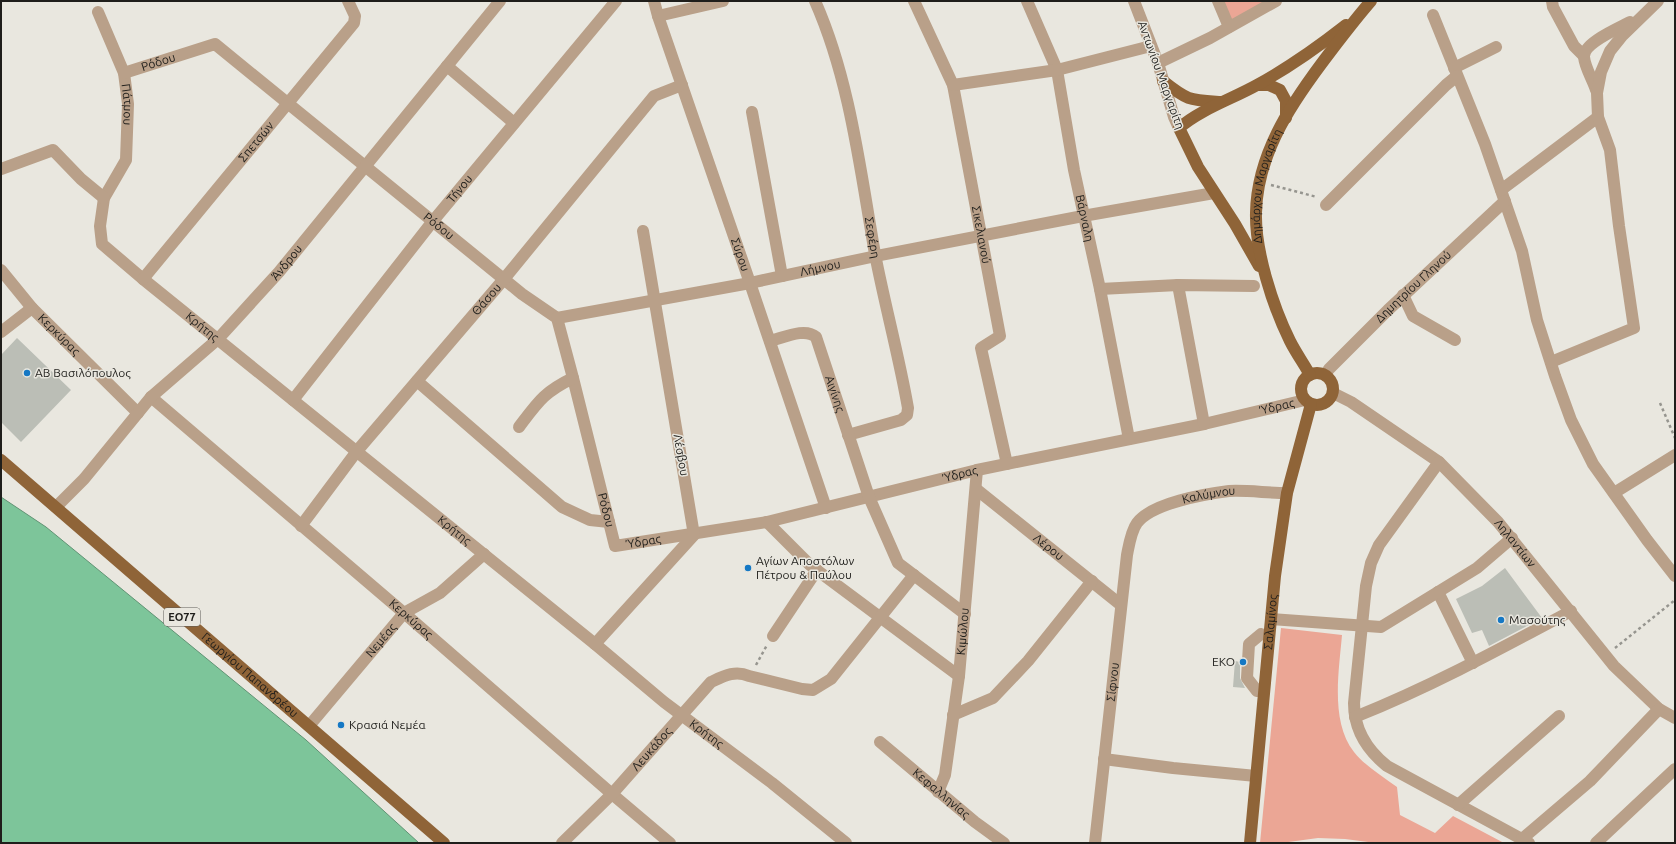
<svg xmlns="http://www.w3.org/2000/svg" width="1676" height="844" font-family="Ubuntu,sans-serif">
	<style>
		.green { fill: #eba695 }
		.water { fill: #7dc59a; stroke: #619374 }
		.building { fill: #bbbeb6 }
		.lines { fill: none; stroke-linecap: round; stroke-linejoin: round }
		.path { stroke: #96958f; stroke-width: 2.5; stroke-dasharray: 3 3; stroke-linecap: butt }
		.minor { stroke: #b9a089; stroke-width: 12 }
		.major { stroke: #8f6438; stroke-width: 12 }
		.poi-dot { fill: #1578c4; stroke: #e9e7df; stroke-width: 1.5 }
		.labels { text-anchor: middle; stroke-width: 3; stroke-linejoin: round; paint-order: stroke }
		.shield { fill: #e9e7df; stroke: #5c5a56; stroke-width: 1 }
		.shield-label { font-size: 11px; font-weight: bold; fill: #1f1e1b }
		.street-label { font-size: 12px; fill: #1f1e1b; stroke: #e9e7df }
		.poi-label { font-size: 12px; fill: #1f1e1b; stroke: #e9e7df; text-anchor: start }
	</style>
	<rect width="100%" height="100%" fill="#e9e7df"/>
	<!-- green -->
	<path class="green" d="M1218,1H1276L1229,27Z
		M1281,628L1342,635C1339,671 1330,722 1354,752C1365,766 1382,776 1397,787L1400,815L1435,833L1453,816L1504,843H1376L1345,839L1318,838L1281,843H1260Z"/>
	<!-- water -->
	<path class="water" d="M1,497L46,527L306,740L419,843H1Z"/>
	<!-- building -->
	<path class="building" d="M17,338L71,390L21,442L1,422V355Z
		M1505,568L1542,618L1489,646L1482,630L1472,633L1456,599L1482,586Z
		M1235,661L1240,662V678L1245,688L1233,687Z"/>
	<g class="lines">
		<!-- path -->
		<path class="path" d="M1271,185L1317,197
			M1660,403L1675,438
			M1615,648L1675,600
			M756,665L767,645"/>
		<!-- minor -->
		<g class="minor">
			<path id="s1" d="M654,1L658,16L750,283L826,508"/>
			<path id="s2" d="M815,1C850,80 860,169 875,254C885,306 899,356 908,408L907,415L901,420L848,435"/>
			<path id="s3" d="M914,1L953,85L1000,336L981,348L1007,464"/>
			<path id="s4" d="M1027,1L1057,70L1074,170L1100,289L1129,439"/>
			<path d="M1134,1L1158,63L1174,117L1179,128"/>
			<path d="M1218,1L1229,27"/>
			<path d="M1552,1L1553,7L1574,46L1584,56"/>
			<path id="s5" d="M98,12L124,73L128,104L126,160L104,198L100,226L102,244L143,279L595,644L664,702L772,783L846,843"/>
			<path d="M1433,15L1485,144L1522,251L1537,320L1555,376L1571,420L1593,464L1647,540L1675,576"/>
			<path d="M658,16L723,1"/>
			<path d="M1158,63L1210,38L1276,1"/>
			<path d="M447,66L514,123"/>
			<path d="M1454,68L1496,47"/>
			<path id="s6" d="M124,73L215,44L522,294L557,318L573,378L615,546L767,522L977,470L1204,424L1305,400"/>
			<path d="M953,85L1057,70L1151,46"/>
			<path d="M1596,90C1593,80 1585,68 1584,57C1583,43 1619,28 1630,22"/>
			<path d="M752,112L782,276"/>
			<path d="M1,169L53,150L81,179L104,198"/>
			<path d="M1501,190L1598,117"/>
			<path d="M1326,205L1446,85L1457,76"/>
			<path id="s7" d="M1,270L32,308L138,413"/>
			<path id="s8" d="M143,279L354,23L355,16L348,1"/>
			<path d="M1178,285L1204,424"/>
			<path d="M1100,289L1178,285L1254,286"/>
			<path d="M1403,295L1413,316L1455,340"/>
			<path id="s9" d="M557,318L750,283L876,256L1083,216L1214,193"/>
			<path d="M1,332L32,308"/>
			<path id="s10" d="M770,341C783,338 805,327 816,337L869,497L898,563L965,614"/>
			<path d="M1551,362L1634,328L1619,226L1610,150L1598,117L1597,93L1601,72L1610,51L1622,36L1658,1"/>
			<path id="s11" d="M1325,375L1329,369L1388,310L1505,201"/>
			<path d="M417,381L562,507L590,520L609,522"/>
			<path id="s12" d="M1333,393L1351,402L1439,462L1498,522L1614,666L1659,709L1675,718"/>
			<path id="s13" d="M151,397L404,613L612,794L670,843"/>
			<path id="s14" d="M293,400L433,221L616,1"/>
			<path d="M519,427C538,402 544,392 573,378"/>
			<path d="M1439,462L1379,545L1371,563L1366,586L1354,703C1354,729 1367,750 1387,766L1529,843"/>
			<path id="s15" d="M976,489L1121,605"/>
			<path d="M1614,493L1675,455"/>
			<path id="s16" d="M56,507L84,479L151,397L218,339L279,272L500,1"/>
			<path d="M767,522L810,565L959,676"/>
			<path id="s17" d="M301,526L357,451L504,279L654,96L682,85"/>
			<path d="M1438,592L1473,663"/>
			<path d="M1271,619L1381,627L1477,568L1512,538"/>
			<path d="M773,636L817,570"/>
			<path d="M595,644L694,535L643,231"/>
			<path d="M1257,691L1247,678L1249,644L1261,634"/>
			<path d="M953,715L993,698L1028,661L1092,581"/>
			<path d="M1355,717C1430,687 1500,649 1571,611"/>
			<path id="s18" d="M309,726L404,613L440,593L484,554"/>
			<path id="s19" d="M880,742L975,822L1004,843"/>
			<path d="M1104,759L1173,768L1256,776"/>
			<path id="s20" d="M938,792L945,775L959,676L977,470"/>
			<path d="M1458,805L1559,716"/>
			<path d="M1522,839L1590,781L1659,709"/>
			<path id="s21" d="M562,843L612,794L711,682C724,676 735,670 749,676L802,689L813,690L831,679L914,575"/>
			<path id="s22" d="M1095,843L1127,555C1129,545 1131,531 1137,523C1152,503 1205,494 1229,491C1247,490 1268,493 1287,493"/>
			<path d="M1596,843L1675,769"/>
		</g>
		<!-- major -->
		<g class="major">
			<path d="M1163,81C1188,101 1190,100 1221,102"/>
			<path d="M1258,85H1269L1280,90L1286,101V118"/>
			<path d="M1259,266L1235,224L1198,167L1179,128C1201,109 1232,99 1257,85C1288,68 1318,47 1346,25"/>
			<circle cx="1317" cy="389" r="16"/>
			<path id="s23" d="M1310,375C1304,364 1296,353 1290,341C1273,307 1255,251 1256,213C1257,151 1295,98 1331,51C1344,34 1357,17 1371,1"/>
			<path id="s24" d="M1,460L444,843"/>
			<path id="s25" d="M1250,843L1275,576L1287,493L1311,404"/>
		</g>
	</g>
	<!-- markers -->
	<g class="poi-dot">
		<circle cx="27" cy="373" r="4"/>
		<circle cx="748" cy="568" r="4"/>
		<circle cx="1501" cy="620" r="4"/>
		<circle cx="1243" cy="662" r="4"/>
		<circle cx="341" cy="725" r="4"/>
	</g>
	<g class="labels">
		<!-- shield labels -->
		<rect class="shield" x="164" y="608" width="36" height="18" rx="3"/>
		<g class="shield-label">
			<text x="182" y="621">ΕΟ77</text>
		</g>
		<!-- street labels -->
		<g class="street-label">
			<text dy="4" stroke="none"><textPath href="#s6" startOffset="36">Ρόδου</textPath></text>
			<text transform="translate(1161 75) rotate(70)" y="4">Αντωνίου Μαργαρίτη</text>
			<text dy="4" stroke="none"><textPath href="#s5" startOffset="98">Πάτμου</textPath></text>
			<text dy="4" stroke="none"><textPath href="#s8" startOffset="178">Σπετσών</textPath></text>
			<text dy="4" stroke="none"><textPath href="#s23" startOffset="201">Δημάρχου Μαργαρίτη</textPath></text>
			<text dy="4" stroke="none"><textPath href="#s14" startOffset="269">Τήνου</textPath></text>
			<text dy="4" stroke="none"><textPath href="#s4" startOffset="226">Βάρναλη</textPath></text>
			<text dy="4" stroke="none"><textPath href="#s6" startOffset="384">Ρόδου</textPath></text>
			<text dy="4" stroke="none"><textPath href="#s3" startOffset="245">Σικελιανού</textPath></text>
			<text dy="4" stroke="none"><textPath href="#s2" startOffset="244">Σεφέρη</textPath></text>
			<text dy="4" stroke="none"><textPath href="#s1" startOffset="268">Σύρου</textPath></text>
			<text dy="4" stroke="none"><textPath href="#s16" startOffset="337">Άνδρου</textPath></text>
			<text dy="4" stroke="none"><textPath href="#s9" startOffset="268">Λήμνου</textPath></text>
			<text dy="4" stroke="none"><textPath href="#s11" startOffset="125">Δημητρίου Γληνού</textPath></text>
			<text dy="4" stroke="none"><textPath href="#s17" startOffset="293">Θάσου</textPath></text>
			<text dy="4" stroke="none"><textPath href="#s5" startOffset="374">Κρήτης</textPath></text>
			<text dy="4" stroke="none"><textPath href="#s7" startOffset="87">Κερκύρας</textPath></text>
			<text dy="4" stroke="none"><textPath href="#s10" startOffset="108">Αιγίνης</textPath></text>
			<text dy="4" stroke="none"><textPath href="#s6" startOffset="1446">Ύδρας</textPath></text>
			<text transform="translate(681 455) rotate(80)" y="4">Λέσβου</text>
			<text dy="4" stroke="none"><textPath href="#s6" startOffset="1122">Ύδρας</textPath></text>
			<text dy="4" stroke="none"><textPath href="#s22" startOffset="402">Καλύμνου</textPath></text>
			<text dy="4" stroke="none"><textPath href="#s6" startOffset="732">Ρόδου</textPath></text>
			<text dy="4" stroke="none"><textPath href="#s5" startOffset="698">Κρήτης</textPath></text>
			<text dy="4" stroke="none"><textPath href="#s6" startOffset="798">Ύδρας</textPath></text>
			<text dy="4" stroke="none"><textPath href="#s12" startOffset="238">Ληλαντίων</textPath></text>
			<text dy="4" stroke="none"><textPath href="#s15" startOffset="93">Λέρου</textPath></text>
			<text dy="4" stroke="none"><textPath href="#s13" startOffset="342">Κερκύρας</textPath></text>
			<text dy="4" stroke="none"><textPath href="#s25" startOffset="222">Σαλαμίνος</textPath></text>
			<text dy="4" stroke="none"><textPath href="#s20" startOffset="163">Κιμώλου</textPath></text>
			<text dy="4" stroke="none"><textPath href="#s18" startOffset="112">Νεμέας</textPath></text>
			<text dy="4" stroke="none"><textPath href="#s24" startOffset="329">Γεωργίου Παπανδρέου</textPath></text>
			<text dy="4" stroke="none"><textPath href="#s22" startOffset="162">Σίφνου</textPath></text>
			<text dy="4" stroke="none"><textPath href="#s5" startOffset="1022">Κρήτης</textPath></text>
			<text dy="4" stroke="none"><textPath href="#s21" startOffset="130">Λευκάδος</textPath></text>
			<text dy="4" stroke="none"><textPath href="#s19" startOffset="80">Κεφαλληνίας</textPath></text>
		</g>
		<!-- poi labels -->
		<g class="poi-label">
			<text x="35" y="377">ΑΒ Βασιλόπουλος</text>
			<text x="756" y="565">Αγίων Αποστόλων<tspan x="756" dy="14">Πέτρου &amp; Παύλου</tspan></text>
			<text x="1509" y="624">Μασούτης</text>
			<text x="1235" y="666" text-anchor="end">EKO</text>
			<text x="349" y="729">Κρασιά Νεμέα</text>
		</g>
	</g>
	<!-- border -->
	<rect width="1676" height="844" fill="none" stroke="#1f1e1b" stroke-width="4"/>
</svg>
